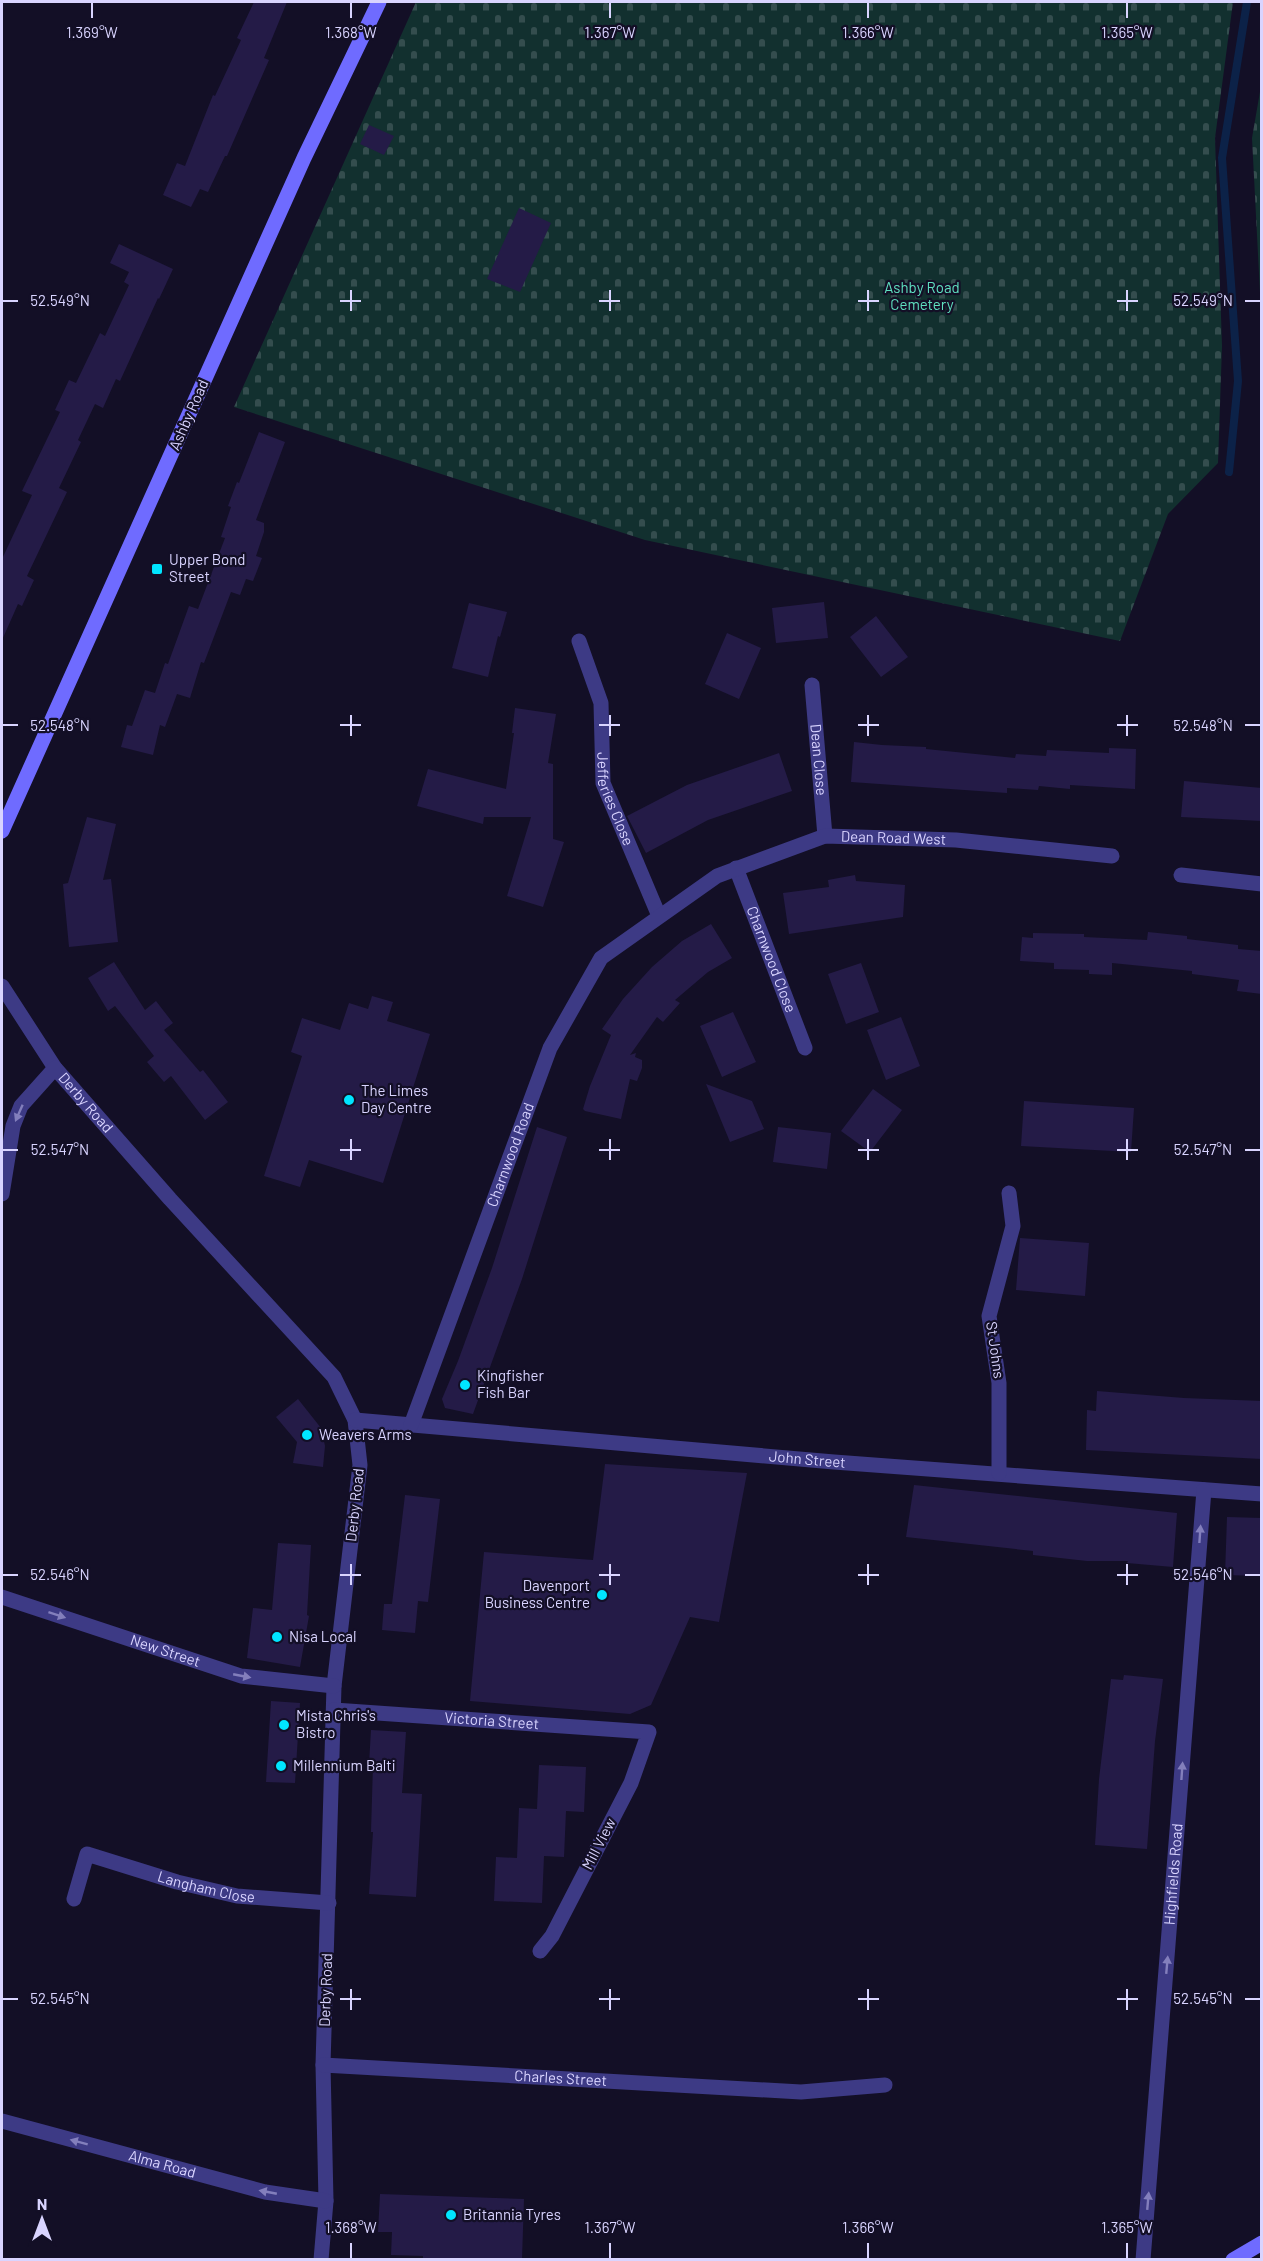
<svg xmlns="http://www.w3.org/2000/svg" width="1263" height="2261" font-family="Barlow,sans-serif">
	<style>
		.cemetery { fill: url(#cemetery-stones) }
		.lines { fill: none; stroke-linecap: round; stroke-linejoin: round }
		.stream { stroke: #0c2248; stroke-width: 8 }
		.building { fill: #241b47 }
		.street { stroke: #3d3a85; stroke-width: 15 }
		.secondary { stroke: #6f6bff; stroke-width: 15 }
		.oneway { fill: #837fbc }
		.ticks { fill: none; stroke: #d9d4ff; stroke-width: 2 }
		.poi-dot { fill: #00e5ff; stroke: #130f26; stroke-width: 2 }
		.labels { text-anchor: middle; stroke-width: 4.5; stroke-linejoin: round; paint-order: stroke }
		.park-label { font-size: 15px; fill: #5fe0c0; stroke: #130f26 }
		.street-label { font-size: 15px; fill: #d9d4ff; stroke: #130f26 }
		.poi-label { font-size: 15px; fill: #d9d4ff; stroke: #130f26; text-anchor: start }
		.ticks-label { font-size: 15px; text-anchor: middle; fill: #d9d4ff; stroke: #130f26; stroke-width: 4.5; stroke-linejoin: round; paint-order: stroke }
	</style>
	<defs>
		<pattern id="cemetery-stones" width="16" height="16" patternUnits="userSpaceOnUse" patternTransform="scale(1.5)"><rect width="16" height="16" fill="#12302f"/><path d="M2 7V4a2 2 0 0 1 4 0v3zM10 15v-3a2 2 0 0 1 4 0v3z" fill="#344d4e"/></pattern>
	</defs>
	<rect width="100%" height="100%" fill="#130f26"/>
	<!-- cemetery -->
	<path class="cemetery" d="M416,2H1233L1215,138L1222,346L1218,463L1168,514L1120,641L645,540L234,407Z
		M1261,86V312L1252,138Z"/>
	<g class="lines">
		<!-- stream -->
		<path class="stream" d="M1229,472L1238,381L1222,158L1247,2"/>
	</g>
	<!-- building -->
	<path class="building" d="M254,2H287L264,58L269,60L227,156H225L208,192L200,189L191,207L163,195L177,163L185,166L213,95L215,96L241,40L237,38Z
		M369,125L394,136L384,155L360,144Z
		M519,208L551,223L520,292L487,279Z
		M119,244L173,269L159,299L158,298L120,381L116,379L103,408L95,404L78,440L81,442L59,488L67,492L27,576L34,580L22,606L18,604L2,640V559L32,495L22,491L60,412L55,410L69,380L76,383L100,333L105,336L129,285L124,282L129,272L110,263Z
		M259,432L285,442L256,520L264,523V532L256,556L262,558L253,581L246,579L240,595L231,592L204,663L201,662L190,698L177,694L165,727L160,725L153,755L121,747L127,725L132,726L145,690L155,693L165,663L168,664L189,606L198,609L225,538L221,537L231,507L228,506L237,482L239,483Z
		M824,602L828,638L776,643L772,608Z
		M469,603L507,612L500,637L498,636L488,677L452,668Z
		M876,616L908,657L881,677L850,637Z
		M727,633L761,648L739,699L705,684Z
		M515,708L556,714L548,763L553,764V839L564,842L543,907L507,896L531,817H484L483,824L417,806L428,769L506,789L514,733H512Z
		M854,742L882,745L926,747V749L1015,758L1016,754L1046,756L1047,750L1109,753V748L1136,749L1135,789L1070,785V789L1039,786L1038,790L1007,788V793L851,782Z
		M779,753L792,791L708,820L646,853L627,816L687,785Z
		M1184,781L1262,788V821L1181,817Z
		M87,817L116,824L103,880L111,879L118,942L69,947L63,884L68,883Z
		M855,875L856,881L905,885L903,917L789,934L783,893L829,887L828,880Z
		M711,924L732,958L708,972L675,1000L680,1003L663,1022L657,1017L630,1055L636,1053L635,1057L642,1060V1068L637,1081L630,1079L621,1119L585,1111L583,1109L590,1086L611,1035L602,1029L623,999L652,967L682,941Z
		M1148,932L1187,936V939L1238,945V949L1262,951V994L1237,991L1239,980L1192,974V971L1112,963V975L1089,974V970L1054,969V963L1020,961L1022,937L1033,938V933L1084,934V937L1147,940Z
		M114,962L145,1010L156,1001L173,1023L164,1030L200,1072L203,1070L228,1102L205,1120L171,1076L164,1082L147,1062L154,1056L115,1006L108,1011L88,978Z
		M861,963L879,1012L846,1024L828,974Z
		M372,996L393,1002L387,1021L430,1034L383,1183L309,1160L300,1187L264,1176L302,1056L291,1052L302,1018L340,1030L349,1003L368,1009Z
		M733,1012L756,1062L722,1077L700,1026Z
		M901,1017L920,1066L886,1080L867,1030Z
		M706,1084L752,1101L764,1129L730,1142Z
		M873,1089L902,1110L870,1152L841,1131Z
		M1024,1101L1134,1108L1131,1152L1021,1146Z
		M537,1127L567,1137L522,1279L473,1414L445,1408L442,1399L458,1361L492,1268Z
		M778,1127L831,1133L827,1169L773,1162Z
		M1020,1238L1089,1243L1085,1296L1016,1290Z
		M1097,1391L1184,1398L1262,1401V1459L1086,1450L1087,1410L1096,1411Z
		M298,1399L321,1428L325,1446L323,1467L293,1463L297,1442L276,1417Z
		M605,1464L747,1473L719,1622L690,1617L651,1705L630,1714L470,1701L484,1552L593,1560Z
		M914,1485L1177,1513L1173,1567L1127,1563L1128,1561H1087L1033,1555V1551L906,1537Z
		M405,1495L440,1499L428,1602L418,1601L415,1633L382,1630L384,1604H392Z
		M1227,1517L1262,1518V1576L1225,1575Z
		M278,1543L311,1545L307,1615L309,1616L300,1667L247,1658L253,1608L272,1610Z
		M1124,1675L1163,1679L1155,1741L1147,1849L1095,1845L1099,1779L1111,1679L1123,1680Z
		M271,1701L300,1703L295,1783L266,1782Z
		M371,1730L406,1732L402,1793L422,1794L416,1897L369,1894L373,1832H371L373,1764H369Z
		M539,1765L586,1767L584,1812L566,1811L564,1857L544,1856L542,1903L494,1901L496,1857L517,1858L519,1808L537,1809Z
		M380,2194L524,2199L522,2259H423V2256L391,2255L392,2232H378Z"/>
	<g class="lines">
		<!-- street -->
		<g class="street">
			<path id="s1" d="M579,641L601,703L603,783L659,916"/>
			<path id="s2" d="M812,685L825,836"/>
			<path id="s3" d="M736,868L805,1048"/>
			<path d="M1181,875L1262,884"/>
			<path id="s4" d="M2,986L55,1068L170,1199L334,1377L355,1420L360,1465L334,1686L323,2065L326,2201L321,2260"/>
			<path d="M2,1194L13,1126L21,1106L55,1068"/>
			<path id="s5" d="M355,1420L834,1462L1262,1494"/>
			<path id="s6" d="M411,1425L550,1048L601,958L717,876L825,836L956,840L1112,856"/>
			<path d="M999,1473V1383L989,1316L1013,1226L1009,1193"/>
			<path id="s7" d="M2,1597L241,1676L334,1686"/>
			<path id="s8" d="M334,1710L649,1732L631,1783L552,1936L540,1951"/>
			<path id="s9" d="M74,1899L87,1854L177,1882L237,1896L329,1903"/>
			<path id="s10" d="M323,2065L801,2092L885,2085"/>
			<path id="s11" d="M2,2121L265,2192L326,2201"/>
			<path id="s12" d="M1143,2260L1204,1490"/>
		</g>
		<!-- secondary -->
		<path class="secondary" d="M2,831L304,158L379,2
			M1233,2260L1262,2243"/>
	</g>
	<!-- one-way arrows -->
	<defs><path id="oneway-solid" d="M-6-.8H1V-3.2L6.5 0L1 3.2V.8H-6Z" transform="scale(1.5)"/></defs>
	<g class="oneway">
		<use href="#oneway-solid" transform="translate(19 1113) rotate(114)"/>
		<use href="#oneway-solid" transform="translate(1200 1534) rotate(-86)"/>
		<use href="#oneway-solid" transform="translate(57 1615) rotate(18)"/>
		<use href="#oneway-solid" transform="translate(242 1676) rotate(11)"/>
		<use href="#oneway-solid" transform="translate(1182 1771) rotate(-86)"/>
		<use href="#oneway-solid" transform="translate(1167 1965) rotate(-85)"/>
		<use href="#oneway-solid" transform="translate(79 2142) rotate(-165)"/>
		<use href="#oneway-solid" transform="translate(268 2192) rotate(-169)"/>
		<use href="#oneway-solid" transform="translate(1148 2201) rotate(-85)"/>
	</g>
	<!-- ticks -->
	<path class="ticks" d="M92,3V18M351,3V18M610,3V18M868,3V18M1127,3V18M351,290V311M610,290V311M868,290V311M1127,290V311M3,301H18M340,301H361M599,301H620M858,301H879M1117,301H1138M1245,301H1260M351,715V736M610,715V736M868,715V736M1127,715V736M3,725H18M340,725H361M599,725H620M858,725H879M1117,725H1138M1245,725H1260M351,1139V1160M610,1139V1160M868,1139V1160M1127,1139V1160M3,1150H18M340,1150H361M599,1150H620M858,1150H879M1117,1150H1138M1245,1150H1260M351,1564V1585M610,1564V1585M868,1564V1585M1127,1564V1585M3,1575H18M340,1575H361M599,1575H620M858,1575H879M1117,1575H1138M1245,1575H1260M351,1989V2010M610,1989V2010M868,1989V2010M1127,1989V2010M3,1999H18M340,1999H361M599,1999H620M858,1999H879M1117,1999H1138M1245,1999H1260M351,2243V2258M610,2243V2258M868,2243V2258M1127,2243V2258"/>
	<!-- markers -->
	<g class="poi-dot">
		<rect x="151" y="563" width="12" height="12" rx="3"/>
		<circle cx="349" cy="1100" r="6"/>
		<circle cx="465" cy="1385" r="6"/>
		<circle cx="307" cy="1435" r="6"/>
		<circle cx="602" cy="1595" r="6"/>
		<circle cx="277" cy="1637" r="6"/>
		<circle cx="284" cy="1725" r="6"/>
		<circle cx="281" cy="1766" r="6"/>
		<circle cx="451" cy="2215" r="6"/>
	</g>
	<g class="labels">
		<!-- park labels -->
		<g class="park-label">
			<text x="922" y="293">Ashby Road<tspan x="922" dy="17">Cemetery</tspan></text>
		</g>
		<!-- street labels -->
		<g class="street-label">
			<text transform="translate(189 415) rotate(-66)" y="5">Ashby Road</text>
			<text dy="5" stroke="none"><textPath href="#s2" startOffset="75">Dean Close</textPath></text>
			<text dy="5" stroke="none"><textPath href="#s1" startOffset="164">Jefferies Close</textPath></text>
			<text dy="5" stroke="none"><textPath href="#s6" startOffset="831">Dean Road West</textPath></text>
			<text dy="5" stroke="none"><textPath href="#s3" startOffset="98">Charnwood Close</textPath></text>
			<text dy="5" stroke="none"><textPath href="#s4" startOffset="144">Derby Road</textPath></text>
			<text dy="5" stroke="none"><textPath href="#s6" startOffset="288">Charnwood Road</textPath></text>
			<text transform="translate(995 1350) rotate(82)" y="5">St Johns</text>
			<text dy="5" stroke="none"><textPath href="#s5" startOffset="454">John Street</textPath></text>
			<text transform="translate(355 1505) rotate(-84)" y="5">Derby Road</text>
			<text dy="5" stroke="none"><textPath href="#s7" startOffset="172">New Street</textPath></text>
			<text dy="5" stroke="none"><textPath href="#s8" startOffset="158">Victoria Street</textPath></text>
			<text transform="translate(599 1844) rotate(-63)" y="5">Mill View</text>
			<text dy="5" stroke="none"><textPath href="#s12" startOffset="387">Highfields Road</textPath></text>
			<text dy="5" stroke="none"><textPath href="#s9" startOffset="171">Langham Close</textPath></text>
			<text transform="translate(326 1990) rotate(-88)" y="5">Derby Road</text>
			<text dy="5" stroke="none"><textPath href="#s10" startOffset="238">Charles Street</textPath></text>
			<text dy="5" stroke="none"><textPath href="#s11" startOffset="166">Alma Road</textPath></text>
		</g>
		<!-- poi labels -->
		<g class="poi-label">
			<text x="169" y="565">Upper Bond<tspan x="169" dy="17">Street</tspan></text>
			<text x="361" y="1096">The Limes<tspan x="361" dy="17">Day Centre</tspan></text>
			<text x="477" y="1381">Kingfisher<tspan x="477" dy="17">Fish Bar</tspan></text>
			<text x="319" y="1440">Weavers Arms</text>
			<text x="590" y="1591" text-anchor="end">Davenport<tspan x="590" dy="17">Business Centre</tspan></text>
			<text x="289" y="1642">Nisa Local</text>
			<text x="296" y="1721">Mista Chris's<tspan x="296" dy="17">Bistro</tspan></text>
			<text x="293" y="1771">Millennium Balti</text>
			<text x="463" y="2220">Britannia Tyres</text>
		</g>
	</g>
	<g class="ticks-label">
		<text x="92" y="38">1.369°W</text>
		<text x="351" y="38">1.368°W</text>
		<text x="610" y="38">1.367°W</text>
		<text x="868" y="38">1.366°W</text>
		<text x="1127" y="38">1.365°W</text>
		<text x="60" y="306">52.549°N</text>
		<text x="1203" y="306">52.549°N</text>
		<text x="60" y="731">52.548°N</text>
		<text x="1203" y="731">52.548°N</text>
		<text x="60" y="1155">52.547°N</text>
		<text x="1203" y="1155">52.547°N</text>
		<text x="60" y="1580">52.546°N</text>
		<text x="1203" y="1580">52.546°N</text>
		<text x="60" y="2004">52.545°N</text>
		<text x="1203" y="2004">52.545°N</text>
		<text x="351" y="2233">1.368°W</text>
		<text x="610" y="2233">1.367°W</text>
		<text x="868" y="2233">1.366°W</text>
		<text x="1127" y="2233">1.365°W</text>
	</g>
	<!-- border -->
	<rect width="1263" height="2261" fill="none" stroke="#d9d4ff" stroke-width="6"/>
	<!-- north arrow -->
	<g transform="translate(42 2219)" stroke="#130f26" stroke-width="4.5" paint-order="stroke">
	<path d="M0-4.5L10 22L0 15L-10 22Z" fill="#d9d4ff"/>
	<text y="-9" font-size="16" font-weight="bold" text-anchor="middle" fill="#d9d4ff">N</text>
	</g>
</svg>
